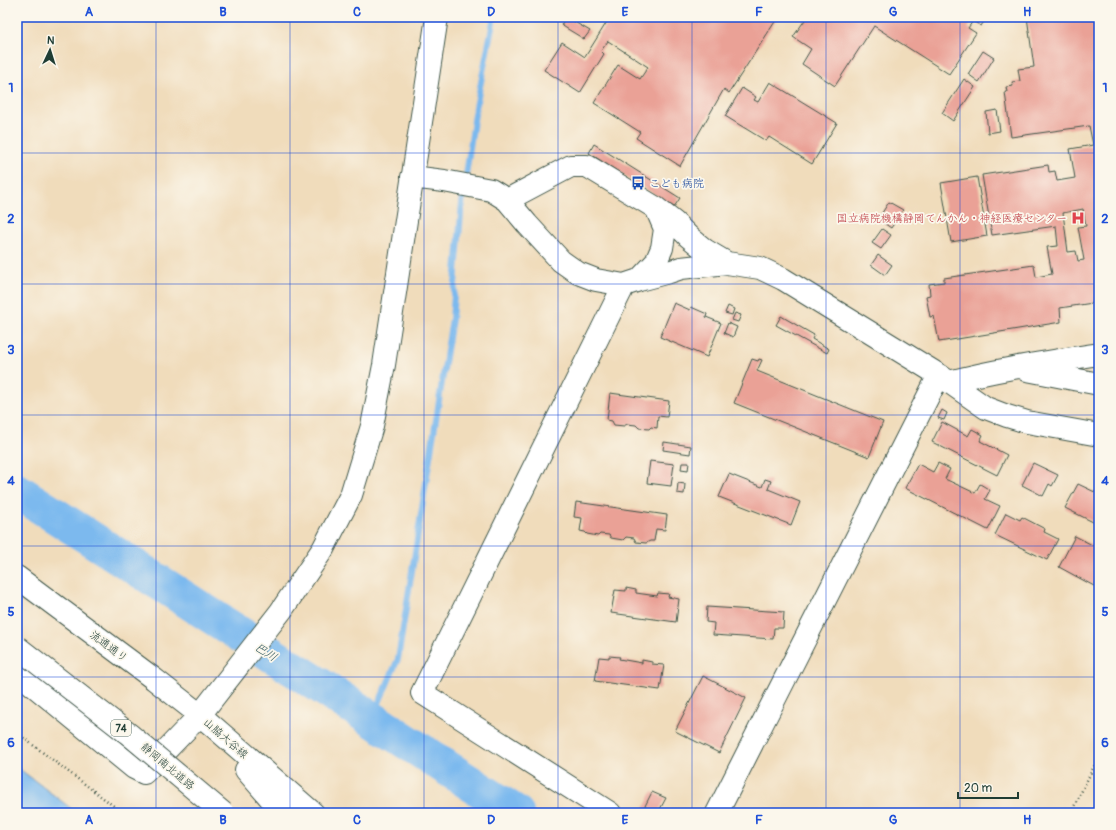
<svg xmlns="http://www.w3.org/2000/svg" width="1116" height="830" font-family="Pangolin,'Klee One',sans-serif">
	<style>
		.water { fill: #7bb9ee; stroke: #4d7b91 }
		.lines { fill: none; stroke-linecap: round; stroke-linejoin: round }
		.stream { stroke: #7bb9ee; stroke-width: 6 }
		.river { stroke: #7bb9ee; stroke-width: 36 }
		.building { fill: #eaa196; fill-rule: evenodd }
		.minor-casing { stroke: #3e5548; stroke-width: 24 }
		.major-casing { stroke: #3e5548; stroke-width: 24 }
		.path { stroke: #3e5548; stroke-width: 2.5; stroke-dasharray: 1 3; stroke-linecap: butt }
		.minor { stroke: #fff; stroke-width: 22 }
		.major { stroke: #fff; stroke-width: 22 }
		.highway-bridge-casing { stroke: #3e5548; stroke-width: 24; stroke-linecap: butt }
		.highway-bridge { stroke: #fff; stroke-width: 22 }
		.grid { fill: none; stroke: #1d4ed8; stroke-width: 1; stroke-opacity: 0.55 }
		.labels { text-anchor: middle; stroke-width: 3.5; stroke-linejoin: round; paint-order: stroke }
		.shield { fill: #fbf7ec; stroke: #61756b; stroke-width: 1 }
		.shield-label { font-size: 10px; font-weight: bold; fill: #1f3d34 }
		.transit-label { font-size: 11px; fill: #164399; stroke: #fbf7ec; text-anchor: start }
		.health-label { font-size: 11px; fill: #be3a42; stroke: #fbf7ec; text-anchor: end }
		.street-label { font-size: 11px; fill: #1f3d34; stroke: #fbf7ec }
		.water-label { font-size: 12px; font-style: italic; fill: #365c62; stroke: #fbf7ec }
		.neatline { fill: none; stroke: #1d4ed8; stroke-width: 1.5 }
		.grid-label { font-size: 13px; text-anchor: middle; font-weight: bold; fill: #1d4ed8 }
	</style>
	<rect width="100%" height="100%" fill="#fbf7ec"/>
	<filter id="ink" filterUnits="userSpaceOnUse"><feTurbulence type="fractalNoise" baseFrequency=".025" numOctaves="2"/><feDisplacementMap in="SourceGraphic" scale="8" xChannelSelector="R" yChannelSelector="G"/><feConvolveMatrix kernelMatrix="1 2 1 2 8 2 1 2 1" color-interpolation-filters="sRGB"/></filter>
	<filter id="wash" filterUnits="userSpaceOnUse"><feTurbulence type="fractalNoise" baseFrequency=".012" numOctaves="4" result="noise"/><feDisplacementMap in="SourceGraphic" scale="16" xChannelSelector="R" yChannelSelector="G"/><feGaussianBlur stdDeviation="0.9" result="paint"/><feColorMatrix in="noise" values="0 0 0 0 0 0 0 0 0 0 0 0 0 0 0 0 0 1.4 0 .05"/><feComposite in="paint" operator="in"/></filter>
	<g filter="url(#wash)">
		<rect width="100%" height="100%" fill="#f0dcbb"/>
		<!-- water -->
		<path class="water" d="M17,767L77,813H17Z"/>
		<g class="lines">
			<!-- stream -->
			<path class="stream" d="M372,719L398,659L452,319L462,202L476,107L494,17"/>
			<!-- river -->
			<path class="river" d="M17,491L372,719L516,813"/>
		</g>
		<g id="blocks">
			<!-- building -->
			<path class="building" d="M566,17L590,31L584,39L561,25Z
				M610,17H778L729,93L724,89L680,166L636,138L640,132L594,103L618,65L640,79L648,67L608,41L601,51L604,54L580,93L544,70L562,42L585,57Z
				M807,17H987L981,26L973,21L968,28L976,33L949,74L874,26L835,86L802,64L811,49L793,37Z
				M1027,17H1099V302L1060,308L1061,322L939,342L934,316L930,317L926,296L930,295L929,284L944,282V278L1034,265L1036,277L1052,274L1047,247L1058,246L1056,226L992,235L982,175L1048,165L1049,172L1055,171L1057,181L1075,178L1070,149L1093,145L1089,126L1011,137L1005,92H1007L1006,87L1013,86L1012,82L1020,81L1018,69L1034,67ZM1083,209L1086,226L1078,227L1084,260L1078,261L1076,251L1068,252L1063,213Z
				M983,51L994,58L979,82L968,74Z
				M964,79L975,87L953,121L942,113Z
				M770,82L837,123L812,164L769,137L766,141L725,116L742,88L756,97L754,100L758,102Z
				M997,110L1000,131L988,133L986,112Z
				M594,144L680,198L674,207L589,153Z
				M977,177L987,236L951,242L941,183Z
				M889,202L903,210L891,228L878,219Z
				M882,229L891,235L881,249L872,243Z
				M878,255L892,265L885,275L871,265Z
				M674,303L690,310L691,307L707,314L706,317L721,323L707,357L660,337Z
				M728,306L734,309L732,315L725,313Z
				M735,313L741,315L738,322L732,320Z
				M781,316L814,335L812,339L829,349L827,353L776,325Z
				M728,323L737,327L733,337L724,333Z
				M752,359L758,361L759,359L762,360L757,371L883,422L869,457L734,403Z
				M610,393L669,401L667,417L658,416L657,428L651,427L649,429L639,428L636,425L627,424L624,426L614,425L612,421L607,420Z
				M942,410L947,413L944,420L938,418Z
				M942,422L968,436L972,429L983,435L980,441L1007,455L997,475L932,442Z
				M664,442L691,446L690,454L663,450Z
				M650,461L674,464L671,486L647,483Z
				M682,463H689L688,470L681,469Z
				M938,463L950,469L945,479L975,493L980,484L990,490L985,499L1000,506L988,530L905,488L918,464L933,472Z
				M1033,463L1058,475L1052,486L1049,484L1043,496L1022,485Z
				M729,474L762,487L765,479L771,481L768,489L800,502L791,525L719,497Z
				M678,483L685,484L684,494L677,493Z
				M1078,484L1099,494V525L1065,508Z
				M576,502L667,515L665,530L656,529L654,541H650L646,543L636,542L634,538L626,537L623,540L611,538L609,535L600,534L598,536L587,534L585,532L580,531L582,518L574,517Z
				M1006,513L1020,520L1022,517L1045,529L1044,532L1058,539L1047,560L995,535Z
				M1075,536L1098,548L1095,553L1099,555V577L1094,586L1059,567Z
				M626,588L636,590V593L657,596L658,593L669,594L668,597L679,599L676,622L611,613L615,590L626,591Z
				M707,607L784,612L783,628H774L773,639L713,635L714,623L706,622Z
				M609,656L620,657L619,659L642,663V660L652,662V664L664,665L660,690L595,681L599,657L609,658Z
				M703,676L746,698L719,753L675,731Z
				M652,792L666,798L658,813H653L644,808Z"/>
		</g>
	</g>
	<g filter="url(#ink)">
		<use href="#blocks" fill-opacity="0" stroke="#3e5548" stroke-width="1"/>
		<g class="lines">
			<!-- minor casing -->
			<g class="minor-casing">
				<path id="minor" d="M412,177L444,181L491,190L507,200L527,224L561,261L578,273L596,280L624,285L639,280L669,272L681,268L727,263L760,268L783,279L939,375L986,408L1007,416L1027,422L1099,435
					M507,200L571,166H587L656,208L675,223L689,237L705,250L727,263
					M639,280L656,262L662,248L665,229L656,208
					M1027,370L1099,384
					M949,382C998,369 1049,362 1099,354
					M17,672L134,768L144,773L200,715L281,611L323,549L351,495L372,426L384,365L437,17
					M610,813L422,693L624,285
					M717,813L939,375"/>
			</g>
			<!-- major casing -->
			<g class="major-casing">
				<path id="major" d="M17,577L154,679L200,715L313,813
					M246,770L283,813"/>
			</g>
			<!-- path -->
			<path class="path" d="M17,733L123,813
				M1071,813L1099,756"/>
			<!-- minor -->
			<use href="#minor" class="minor"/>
			<!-- major -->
			<use href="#major" class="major"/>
			<!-- highway-bridge casing -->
			<g class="highway-bridge-casing">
				<path id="highway-bridge" d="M17,647L130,735L223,813"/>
			</g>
			<!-- highway-bridge -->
			<use href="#highway-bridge" class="highway-bridge"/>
		</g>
	</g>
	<!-- grid -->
	<path class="grid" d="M156,17V813M290,17V813M424,17V813M558,17V813M692,17V813M826,17V813M960,17V813M17,153H1099M17,284H1099M17,415H1099M17,546H1099M17,677H1099"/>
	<!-- icons -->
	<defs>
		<g id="bus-bare" transform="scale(1.08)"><path d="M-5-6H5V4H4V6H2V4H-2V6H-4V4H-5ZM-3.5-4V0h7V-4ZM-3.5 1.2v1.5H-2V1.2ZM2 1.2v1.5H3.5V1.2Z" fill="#1a4fb4" stroke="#fbf7ec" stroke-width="2.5" paint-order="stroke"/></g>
		<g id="hospital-bare" transform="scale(1.08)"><path d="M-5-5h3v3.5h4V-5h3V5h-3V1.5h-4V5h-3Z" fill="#e0444e" stroke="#fbf7ec" stroke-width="2.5" paint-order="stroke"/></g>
	</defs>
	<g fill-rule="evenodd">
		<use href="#bus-bare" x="638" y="183"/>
		<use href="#hospital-bare" x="1078" y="218"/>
	</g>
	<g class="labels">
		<!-- shield labels -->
		<rect class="shield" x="111" y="720" width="20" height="16" rx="3"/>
		<g class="shield-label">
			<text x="121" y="732">74</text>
		</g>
		<!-- transit labels -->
		<g class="transit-label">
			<text x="649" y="187">こども病院</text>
		</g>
		<!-- health labels -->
		<g class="health-label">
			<text x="1067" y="222">国立病院機構静岡てんかん・神経医療センター</text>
		</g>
		<!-- street labels -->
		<g class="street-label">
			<text transform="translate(109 646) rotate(37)" y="4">流通通り</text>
			<text transform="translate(226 738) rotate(41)" y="4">山脇大谷線</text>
			<text transform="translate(168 766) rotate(40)" y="4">静岡南北道路</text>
		</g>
		<!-- water labels -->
		<g class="water-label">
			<text transform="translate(266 652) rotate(33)" y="4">巴川</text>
		</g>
	</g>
	<!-- margin -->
	<rect width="1116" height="830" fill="none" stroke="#fbf7ec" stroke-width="44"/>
	<!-- north arrow -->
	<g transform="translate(50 50) rotate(4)" stroke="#fbf7ec" stroke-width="3" paint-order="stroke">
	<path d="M0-3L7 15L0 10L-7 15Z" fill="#1f3d34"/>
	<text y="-6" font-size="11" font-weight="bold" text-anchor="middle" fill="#1f3d34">N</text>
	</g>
	<!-- scale -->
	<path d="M958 792v6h60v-6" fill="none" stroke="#1f3d34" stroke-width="2"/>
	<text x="964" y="792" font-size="12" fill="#1f3d34" stroke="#fbf7ec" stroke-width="3" paint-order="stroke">20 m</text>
	<rect x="22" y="22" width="1072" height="786" class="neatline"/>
	<g class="grid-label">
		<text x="89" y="16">A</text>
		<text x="223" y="16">B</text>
		<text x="357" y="16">C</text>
		<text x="491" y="16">D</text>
		<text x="625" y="16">E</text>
		<text x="759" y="16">F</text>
		<text x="893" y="16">G</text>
		<text x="1027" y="16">H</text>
		<text x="11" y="92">1</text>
		<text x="1105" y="92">1</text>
		<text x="11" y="223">2</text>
		<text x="1105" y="223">2</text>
		<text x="11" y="354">3</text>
		<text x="1105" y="354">3</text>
		<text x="11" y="485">4</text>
		<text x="1105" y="485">4</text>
		<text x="11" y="616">5</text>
		<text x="1105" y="616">5</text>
		<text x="11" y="747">6</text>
		<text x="1105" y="747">6</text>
		<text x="89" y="824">A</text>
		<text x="223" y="824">B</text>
		<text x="357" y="824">C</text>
		<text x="491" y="824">D</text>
		<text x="625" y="824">E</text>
		<text x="759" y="824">F</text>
		<text x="893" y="824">G</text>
		<text x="1027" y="824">H</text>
	</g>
</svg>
